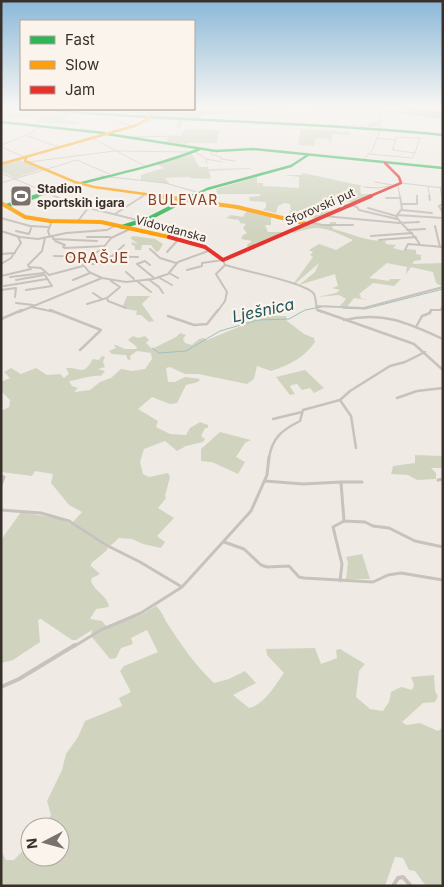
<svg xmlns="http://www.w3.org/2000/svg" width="444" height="887" font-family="Inter,sans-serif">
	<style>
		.green { fill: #d0d4bf }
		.water { fill: #a1bfbf }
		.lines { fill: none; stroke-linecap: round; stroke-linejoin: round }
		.stream { stroke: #a1bfbf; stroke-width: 1 }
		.street-far4 { stroke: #c8c2bd; stroke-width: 1 }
		.street-far3 { stroke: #c8c2bd; stroke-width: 2 }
		.street-far2 { stroke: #c8c2bd; stroke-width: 2.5 }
		.street-far1 { stroke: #c8c2bd; stroke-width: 3 }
		.street { stroke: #c8c2bd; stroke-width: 4 }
		.fast-far1 { stroke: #30b455; stroke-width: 2.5 }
		.fast { stroke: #30b455; stroke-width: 4 }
		.slow-far1 { stroke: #ff9f0a; stroke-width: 2.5 }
		.slow { stroke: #ff9f0a; stroke-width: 4 }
		.jam-far1 { stroke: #e5322d; stroke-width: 2.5 }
		.jam { stroke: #e5322d; stroke-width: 4 }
		.rail-casing { stroke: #b0aba7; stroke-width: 2.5 }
		.rail { stroke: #faf4ed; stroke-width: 1; stroke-dasharray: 2; stroke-linecap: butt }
		.labels { text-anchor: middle; stroke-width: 4.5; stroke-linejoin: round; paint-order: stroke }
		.far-poi-label { font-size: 12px; font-weight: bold; fill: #39302b; stroke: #faf4ed; text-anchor: start }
		.far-street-label { font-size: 12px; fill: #39302b; stroke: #faf4ed }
		.far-neighbourhood-label { font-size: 14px; letter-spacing: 1px; fill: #863f26; stroke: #faf4ed }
		.far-quarter-label { font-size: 15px; letter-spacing: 1px; fill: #863f26; stroke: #faf4ed }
		.water-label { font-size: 16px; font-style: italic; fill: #21555a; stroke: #faf4ed }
	</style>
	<rect width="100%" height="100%" fill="#efeae4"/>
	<!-- green -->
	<path class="green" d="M1,107H21L69,114H70L64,120L82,122L75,125L34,122L38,119L1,117Z
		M301,107H348L384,113L380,127L298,123L368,126L369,122H378L381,114L346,110L291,109L202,115L200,120L222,121L184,119L180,128H176L178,120H153L139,126L119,131L150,119H169L151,117L155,114L236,113Z
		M184,129L219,130L217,143H188L185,145L166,142L168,137L181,136Z
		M301,129L351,132L349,135L333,134L331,142H329V139L316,138L314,146L298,145Z
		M192,154L199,167H208V169L250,168L251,169L209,171L211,178L209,179L190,178L189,177L165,178L170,184L141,180V175L164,168L156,164Z
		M20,160L42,169L15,178L1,171V165Z
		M303,173L363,186L360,187L361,194H373L353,202L333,201L330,206L323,207L322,209L300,210L292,215H319L322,211H334L317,218L287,216L291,210L290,204L284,203L278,206L276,213L263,210L266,207V202L250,201L249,197L261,196L260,194H205L217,193L216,189L257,177V183H263V186L299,188V177L284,175H301Z
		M247,210L271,216V225H265L268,232H288L248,248L247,245L252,241L241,239L243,235L247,233L243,228L246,224L240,223L239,220L226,218L231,215L243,217Z
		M330,222H336V226H332L333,229C350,233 364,241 385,241L386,244L396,245L393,248L405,251L406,249L416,250V254L421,255V260L414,261L413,264L443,263V287L436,283L433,272L411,267L406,274L407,267L387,263L369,278L389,281L390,279H401L394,286L373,283L359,294L361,296L360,298L368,300L354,298L347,307L340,306L346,299L339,295L318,297L336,293L340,290L332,288L338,286L335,274L299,285L315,272L319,263L296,283H294L313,257L310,255L313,252L309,250L319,244L336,250L353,240C328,229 321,223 294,233L292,232L311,223L330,226Z
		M133,236L155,239L163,244L159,251L156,252L151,245H142L141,250H135V246L132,245L131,242L138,244L130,238Z
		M127,296H150L142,304L154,321L149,322L141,315H136L137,311L122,308Z
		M265,316H286L287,321L304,334L314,338L315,342C304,358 289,365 271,371L257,366L254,379L247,384L198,374H185L170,367L166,368L168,382H175L185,377L200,379L198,382L186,385L177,403L170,404L152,397L138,409L158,421L156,427L170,434L186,435L190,428L200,422L208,425V428H205L201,436L205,439L203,442L186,446L177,451L165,441L144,449L140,462L143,474L149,477L168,473L170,477L165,496L166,498L158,508L174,518L157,536L165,542L161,548L143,544L132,539L119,538L110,546L73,522L82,512L69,505L51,483L53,474L35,471L32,476L1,472V411L9,407L10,400L1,391V382L10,378L4,372L11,368L21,374L36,368L47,375L60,374L64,378L69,374L66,368C82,367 82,377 93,359L99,360L102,356L105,357L103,362L105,367L98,369L105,371L101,376C88,375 81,380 69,381L72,386L78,388L74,392L90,390L100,382L111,378L121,369L132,371L145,369L152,359L151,353L137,351L130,356L131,359L128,360L126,355L112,354L109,351L116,348L114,345H116L125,349H136L137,347L128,340L133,336L138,338L145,336L149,340L146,343L152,349L176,337L180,333L186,335L183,339L185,343L192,345L199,339L204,338L207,340L241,326L253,317Z
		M305,370L324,388L314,393L310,388L302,390L297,384L291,385L290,387L295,394L290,395L276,377Z
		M220,432L251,440L245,443L236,457L245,462L238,474L212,462L201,461V449Z
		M415,455L443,456V468H431L436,473V479L417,480L408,475L391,474L393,466L415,463Z
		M21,512L56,518L71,524L108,548C104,555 97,557 91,564V566L100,574L92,578L91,581C95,592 108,596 109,607L96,609L90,619L102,621L106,626L141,615L156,606C162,611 164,619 169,626C182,646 196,666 214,683L229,679L245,671L256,683L233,695L249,708C264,705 276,684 284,673L267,655L266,649L315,648L321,664L337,658L336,650L340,649L365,664L359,671L356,697L370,709L383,711L389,702L391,692L401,687L412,690L414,685L411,677L434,675L435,691L438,696L435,702L423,703L402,722L407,725L420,723L438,731L443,727V886H426L415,871L409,870L403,858L395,857L385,886H1V851L6,860H14L30,843V857H60V827H43L51,815L47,801L62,770L66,754L78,737L85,721L122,706L119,698L131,692L120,671L124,666L158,652L147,630L131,638L133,644L121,648L116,658L110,659L91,636L92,630L76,640H72L41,619L38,620L40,642L13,660L1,663V540Z
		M362,554L370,579H346L348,562L346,557Z"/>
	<!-- water -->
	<path class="water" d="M225,107H301C226,116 150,117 76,109Z
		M348,107H390L443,114V119Z"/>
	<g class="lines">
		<!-- stream -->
		<path class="stream" d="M343,308L365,309L443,289
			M152,348L159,353L186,351L220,331L258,320L289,319L305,310L321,307"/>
		<!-- street-far4 -->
		<path class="street-far4" d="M104,116L132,126
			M28,136L58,147
			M133,137L179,136
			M397,137L420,138L415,153L393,150Z
			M92,138L143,165
			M377,138L396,140
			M1,145L27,135L42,126
			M1,147L24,157
			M211,150V154L221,157V159L235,161
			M195,152L205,158L207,163
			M370,154L412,158L415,153
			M206,159L222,162
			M363,160L373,149L381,127
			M29,162L114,151L191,152
			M1,173L57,197
			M101,176L165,183L200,193
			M375,182L398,186L400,197
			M1,183L77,160L109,174
			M401,183L443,188
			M364,187L378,188L391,186
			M428,187L430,197
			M440,187L442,197
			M417,195V197
			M141,197L145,195"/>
		<!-- street-far3 -->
		<path class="street-far3" d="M54,196L73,204L141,221
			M400,196L402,209L396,216C402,227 415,233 420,245L443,247
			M429,196L430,200
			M442,196L443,202
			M386,198H400
			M401,204H417V196
			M443,204L439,206L443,213
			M350,205L357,207L359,210L397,219
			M368,208L396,216
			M402,210L432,213
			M115,214L143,196
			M397,215L443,218
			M324,216L399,223
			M1,218L30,226L49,227
			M78,221L88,208
			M310,222L322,225H353
			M399,223L419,222
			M435,226L440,247
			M407,230L425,229
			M1,231L20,237L38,239L66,233L107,230L116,225
			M16,231L29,234L32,226
			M52,236L55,241L65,245L63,247L65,248L105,246
			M371,236L412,233
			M50,237L48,231L52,221
			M87,237H110
			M45,238L42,251L28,265L29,267L41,268L49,275L83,266
			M53,239L97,241
			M379,240L416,237
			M150,249L160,258L176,263
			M405,250L408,244L420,245
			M167,252L178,240
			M1,254L15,253
			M54,256L89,257
			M92,256L138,257
			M112,256L124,245
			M1,264L11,258L21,243L18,237
			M82,264H101
			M150,265L145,261L137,264L153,277
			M187,270L202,266V263L223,260L225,265C240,270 308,283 314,294C316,298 316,306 317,310L322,312
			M126,272L134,279
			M169,273L178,278
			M1,276L31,269
			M10,277L44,273
			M158,277L172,285
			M102,278L126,282L153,279L168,274L178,262L211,250
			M148,279L159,287L163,293
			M16,280L44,275
			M73,280L90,273
			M111,281L120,287L107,298L108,301L126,308
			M137,281L151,292
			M4,286L47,279
			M1,290L16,288L15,297
			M26,290L52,286L45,275
			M93,293L102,299
			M16,303L33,305
			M87,304L107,298
			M316,306L364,308L443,287
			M31,307L55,312
			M19,312L102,278L89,272L82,263L103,248L111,238L130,229
			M217,312L225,301L227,292L216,274L225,265
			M430,312L431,310H441L442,307"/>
		<!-- street-far2 -->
		<path class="street-far2" d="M50,310L101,330L80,350
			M318,310L414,344L443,370
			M168,316L194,325L207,324L218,310
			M1,319L22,310
			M344,320C384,311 408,323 443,339
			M416,327L422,316L430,313L431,310
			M397,398L417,391L443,388
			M340,400L351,416L356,448
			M273,419L302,412
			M269,458C272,438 282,430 300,421L303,410L340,400L350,391L390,366L405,362L425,352"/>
		<!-- street-far1 -->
		<path class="street-far1" d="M1,476L4,477L1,485
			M438,480L443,479
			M265,481L303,484L341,482L344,521L333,527L342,564L340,581
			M341,482H362
			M1,510L41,513L69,521L106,545L140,562L182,587L251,511L267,475L269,457
			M344,521L365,522L373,526L389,528L415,541L443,547
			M224,542L244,549L261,565L267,567L289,566L299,577L304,578L373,582L388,575L401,573L443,580
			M73,647L101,630L141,613L182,587"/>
		<!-- street -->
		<path class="street" d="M1,687L19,679L75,645
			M393,886L398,878L403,877L411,886"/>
		<!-- fast-far1 -->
		<path class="fast-far1" d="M399,107L443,113
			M38,109C173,122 308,121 443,135
			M1,122L104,133
			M107,134L216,151L253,149L443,168
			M33,197C88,179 147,170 200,149
			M191,197L207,189L291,166L308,155"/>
		<!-- fast -->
		<path class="fast" d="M6,206L37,196
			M122,227L150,218L193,196"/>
		<!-- slow-far1 -->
		<path class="slow-far1" d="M26,158L25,161L75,182L94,187L167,197
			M1,164L134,126L146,120L157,109"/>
		<!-- slow -->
		<path class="slow" d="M158,196L237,207L307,224
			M1,203L25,217L50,221L101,222L169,237"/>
		<!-- jam-far1 -->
		<path class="jam-far1" d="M368,197L401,183L399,177L385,163"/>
		<!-- jam -->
		<path class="jam" d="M169,237L205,247L223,260L371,196"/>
		<!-- rail casing -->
		<g class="rail-casing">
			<path id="rail" d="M411,107L443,112"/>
		</g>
		<!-- rail -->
		<use href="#rail" class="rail"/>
	</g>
	<!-- sky -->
	<linearGradient id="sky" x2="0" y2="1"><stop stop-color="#8bb8d8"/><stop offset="0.46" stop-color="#f8f6f3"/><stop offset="1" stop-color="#f8f6f3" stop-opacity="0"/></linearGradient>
	<rect width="444" height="232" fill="url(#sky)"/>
	<!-- icons -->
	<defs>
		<g id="stadium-square" transform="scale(1.125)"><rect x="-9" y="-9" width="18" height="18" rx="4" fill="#79716c" stroke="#faf4ed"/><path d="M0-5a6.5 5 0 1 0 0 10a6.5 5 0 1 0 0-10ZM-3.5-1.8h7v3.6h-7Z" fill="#fff"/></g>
	</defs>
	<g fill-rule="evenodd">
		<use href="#stadium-square" x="21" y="196"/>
	</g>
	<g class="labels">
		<!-- far-poi labels -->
		<g class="far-poi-label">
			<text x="37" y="193">Stadion<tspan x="37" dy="14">sportskih igara</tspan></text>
		</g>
		<!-- far-street labels -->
		<g class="far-street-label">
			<text transform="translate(320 207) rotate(-24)" y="4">Sforovski put</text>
			<text transform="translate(171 229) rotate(15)" y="4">Vidovdanska</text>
		</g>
		<!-- far-neighbourhood labels -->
		<g class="far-neighbourhood-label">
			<text x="183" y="205">BULEVAR</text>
		</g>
		<!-- far-quarter labels -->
		<g class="far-quarter-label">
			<text x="97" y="263">ORAŠJE</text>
		</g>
		<!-- water labels -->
		<g class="water-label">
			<text transform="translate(263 310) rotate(-12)" y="6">Lješnica</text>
		</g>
	</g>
	<!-- border -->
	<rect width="444" height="887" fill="none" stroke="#39302b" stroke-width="5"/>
	<!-- legend -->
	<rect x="20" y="20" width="175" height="90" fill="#faf4ed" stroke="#ada69f"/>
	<rect x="30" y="36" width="25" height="8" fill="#30b455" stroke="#ada69f"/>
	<text x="65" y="45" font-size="15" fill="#39302b">Fast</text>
	<rect x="30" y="61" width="25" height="8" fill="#ff9f0a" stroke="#ada69f"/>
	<text x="65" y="70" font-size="15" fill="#39302b">Slow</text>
	<rect x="30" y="86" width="25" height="8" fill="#e5322d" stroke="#ada69f"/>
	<text x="65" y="95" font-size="15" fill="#39302b">Jam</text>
	<!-- north arrow -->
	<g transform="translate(45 842) rotate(264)"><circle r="24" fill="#faf4ed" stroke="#ada69f"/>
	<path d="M0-4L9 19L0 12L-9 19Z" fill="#79716c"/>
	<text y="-8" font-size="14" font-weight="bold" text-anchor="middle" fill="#39302b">N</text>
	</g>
</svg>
